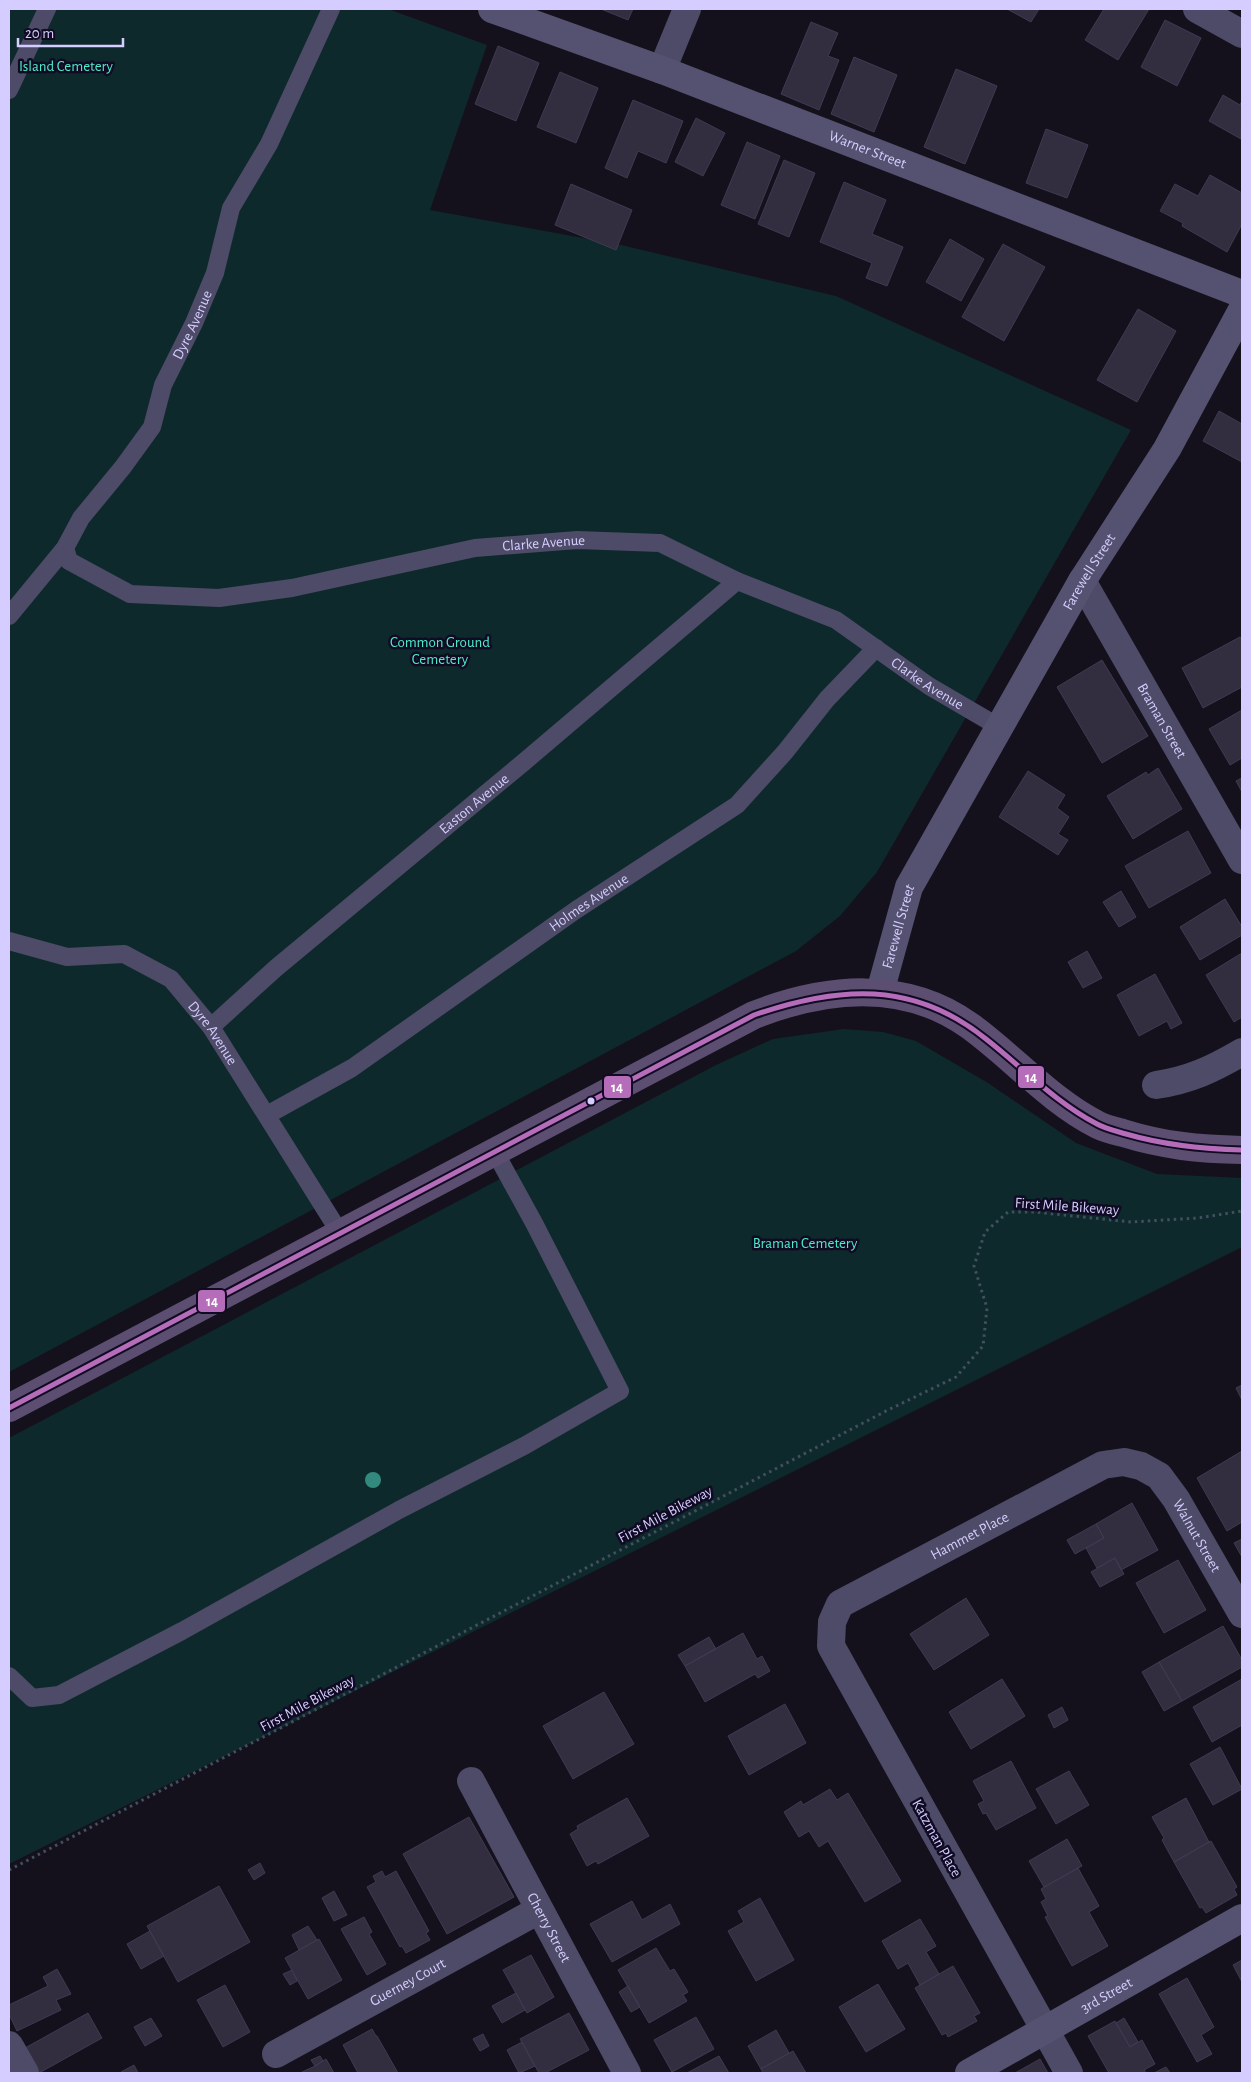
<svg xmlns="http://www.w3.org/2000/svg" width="1251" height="2082" font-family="'Alegreya Sans',sans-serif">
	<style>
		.green { fill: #0e292b }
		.building { fill: #322e40; stroke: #403a52 }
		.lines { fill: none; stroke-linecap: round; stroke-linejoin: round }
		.path { stroke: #414f5f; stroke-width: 3; stroke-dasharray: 2.5 4; stroke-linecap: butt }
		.lane { stroke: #4d4b67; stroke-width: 18 }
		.street { stroke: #4d4b67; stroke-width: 28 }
		.secondary { stroke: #555271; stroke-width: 28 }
		.primary { stroke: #5c4e70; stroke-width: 28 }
		.bus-1-casing { stroke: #100b23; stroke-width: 9 }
		.bus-1 { stroke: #b56db9; stroke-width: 5 }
		.tree { fill: #33897d }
		.bus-dot { fill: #d5cdff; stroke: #100b23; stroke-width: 2 }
		.labels { text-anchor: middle; stroke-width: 5; stroke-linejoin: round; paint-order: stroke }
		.park-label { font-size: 15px; fill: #4ceccb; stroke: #100b23 }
		.street-label { font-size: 15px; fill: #d5cdff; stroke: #100b23 }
		.line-badge { stroke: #100b23; stroke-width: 2 }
		.badge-label { font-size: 14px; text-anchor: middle; font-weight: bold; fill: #fff }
	</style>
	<rect width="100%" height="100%" fill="#14111d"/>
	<!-- green -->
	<path class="green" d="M9,9H388L487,45L430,210L621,245L836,296L1131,430L877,872L840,916L796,951L9,1372Z
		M844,1029L883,1032L916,1041L988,1083L1076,1143L1157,1174L1242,1178V1247L9,1864V1438L716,1065L773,1039Z"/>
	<!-- building -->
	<path class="building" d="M601,9H633L628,20Z
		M1007,9H1039L1031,22Z
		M1104,9H1149L1118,60L1085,40Z
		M1165,20L1201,38L1177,86L1141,67Z
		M811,22L838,33L828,56L839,60L819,110L781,94Z
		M498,46L539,63L516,121L475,104Z
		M854,57L897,75L874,132L831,114Z
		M956,69L997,86L965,164L924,147Z
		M560,72L598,88L576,143L537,127Z
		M1223,95L1240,105L1242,101L1241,139L1209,121Z
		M633,100L683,121L666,163L638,151L627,178L605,168Z
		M696,118L725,133L703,176L675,162Z
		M1046,129L1088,145L1067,198L1026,183Z
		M747,142L780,156L755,219L721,205Z
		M784,160L815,173L789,237L758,224Z
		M1210,175L1242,193V224L1227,252L1182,226L1183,223L1160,211L1175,184L1198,196Z
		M844,182L886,200L872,234L903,247L887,286L866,278L872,263L820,242Z
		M571,184L632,210L616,250L555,225Z
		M950,239L984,259L961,301L926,282Z
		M1003,244L1045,267L1004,341L962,317Z
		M1138,309L1176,331L1137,402L1097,380Z
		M1219,411L1242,424V462L1203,441Z
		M1240,637L1242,640V687L1203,708L1182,668Z
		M1102,660L1148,736L1102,763L1057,687Z
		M1242,710V758L1230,765L1209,729Z
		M1158,768L1182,809L1133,839L1107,796L1146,772L1148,775Z
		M1028,771L1065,795L1057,808L1069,817L1058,834L1068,840L1058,855L999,817Z
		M1242,778V792L1236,781Z
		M1188,831L1211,873L1149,908L1125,866Z
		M1121,891L1136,917L1119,927L1103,902Z
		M1225,899L1242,927V935L1200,960L1180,927Z
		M1087,951L1102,978L1083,988L1068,962Z
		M1242,953V1017L1234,1022L1206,975Z
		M1155,974L1182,1023L1171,1029L1167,1021L1139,1036L1117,995Z
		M1242,1385V1400L1236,1388Z
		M1242,1451V1522L1227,1531L1197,1478Z
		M1132,1503L1158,1550L1121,1570L1115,1558L1097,1568L1086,1548L1104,1538L1096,1524Z
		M1096,1524L1104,1538L1075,1554L1067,1540Z
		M1242,1539V1557L1234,1543Z
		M1115,1558L1124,1574L1100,1587L1091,1572Z
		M1178,1560L1206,1610L1164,1633L1136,1583Z
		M966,1598L989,1635L934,1670L910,1634Z
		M1223,1626L1242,1660V1667L1182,1701L1159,1662Z
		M743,1633L757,1659L762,1656L770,1671L758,1678L755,1674L705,1702L685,1666Z
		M709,1637L716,1649L685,1666L678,1655Z
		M1159,1662L1182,1701L1164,1711L1142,1672Z
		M1002,1679L1025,1716L971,1749L949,1712Z
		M1242,1679V1725L1212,1742L1193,1707Z
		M604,1692L634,1744L573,1779L543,1726Z
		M785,1704L806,1743L749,1775L728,1736Z
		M1062,1707L1068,1720L1054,1728L1048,1715Z
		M1220,1747L1242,1789L1213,1805L1190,1764Z
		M1011,1761L1036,1808L996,1830L986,1813L983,1814L978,1804L984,1801L973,1781Z
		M1069,1771L1089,1805L1056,1824L1036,1789Z
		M830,1789L837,1800L848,1793L901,1881L865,1902L828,1841L819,1847L809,1831L799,1837L784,1812L801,1801L803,1805Z
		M627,1798L649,1836L598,1864L596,1861L587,1866L570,1834L578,1829L577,1826Z
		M1186,1798L1209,1842L1174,1862L1162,1840L1164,1838L1152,1817Z
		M469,1817L514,1897L447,1934L403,1854Z
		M1067,1839L1082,1866L1044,1887L1029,1861Z
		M1211,1841L1237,1887L1234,1889L1237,1895L1206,1913L1202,1907L1200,1908L1174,1862Z
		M260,1863L265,1873L254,1880L248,1870Z
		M1078,1868L1099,1906L1089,1912L1108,1946L1072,1966L1045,1917L1048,1916L1041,1902L1046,1899L1041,1889Z
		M382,1871L385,1877L396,1871L429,1931L426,1933L430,1940L406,1953L402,1946L400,1947L367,1887L376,1882L373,1876Z
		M219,1886L250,1942L178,1982L147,1926Z
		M334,1891L347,1915L334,1921L322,1898Z
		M760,1898L794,1960L756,1981L728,1931L744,1922L738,1911Z
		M632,1901L642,1920L670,1904L680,1924L612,1962L590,1924Z
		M364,1917L372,1932L369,1934L386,1964L367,1975L341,1929Z
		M920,1919L936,1946L926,1952L939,1974L920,1985L908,1963L898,1969L882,1941Z
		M308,1926L317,1940L299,1950L292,1935Z
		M150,1931L164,1956L141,1969L127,1944Z
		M319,1939L342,1980L308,1999L285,1958Z
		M656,1948L670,1971L674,1969L688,1992L683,1995L687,2001L649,2023L618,1970Z
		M531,1955L554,1997L527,2013L503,1970Z
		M1242,1960V1982L1233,1965Z
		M953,1966L980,2013L974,2016L977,2021L948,2037L946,2033L942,2035L915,1988Z
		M57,1969L71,1994L56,2000L61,2010L17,2031L9,2014V2005L48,1986L43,1977Z
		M292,1970L297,1981L290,1985L283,1974Z
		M1187,1978L1214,2027L1201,2035L1212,2054L1197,2062L1159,1994Z
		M878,1984L905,2029L866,2052L839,2007Z
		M225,1985L250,2032L223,2047L197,2000Z
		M628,1986L640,2007L631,2012L619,1992Z
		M516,1993L525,2010L502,2023L492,2006Z
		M88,2013L102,2038L39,2073L25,2048Z
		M569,2013L589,2050L545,2073H539L520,2039Z
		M696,2017L714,2049L672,2072L654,2040Z
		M151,2018L162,2036L145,2046L134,2027Z
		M1124,2018L1138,2042L1130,2047L1116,2023Z
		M1115,2021L1130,2047L1142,2040L1155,2064L1144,2070L1146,2073H1109L1088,2036Z
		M372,2029L376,2036H377L398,2073H358L343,2045Z
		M776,2030L789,2053L761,2069L748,2046Z
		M483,2034L489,2046L480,2051L473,2039Z
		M522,2042L535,2066L519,2073L507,2050Z
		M793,2051L806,2073H763L761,2069Z
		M320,2056L323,2061L315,2066L311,2060Z
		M719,2056L729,2073H687Z
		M326,2059L334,2073H300L315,2066Z
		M1040,2059L1048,2073H1015Z
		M134,2065L138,2073H121V2072Z
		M1166,2067L1170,2073H1154Z"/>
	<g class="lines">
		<!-- path -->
		<path class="path" d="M9,1870L886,1411L956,1377L983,1346L987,1308L974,1266L985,1232L1008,1212H1035L1131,1222L1198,1218L1242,1211"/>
		<!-- lane -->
		<g class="lane">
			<path d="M9,90L47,9"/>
			<path id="s1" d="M65,548L69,561L130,594L219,598L292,588L475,548L577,540L660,543L737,581L836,620L929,686L999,727"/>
			<path id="s2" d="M9,616L65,548L81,518L123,467L152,427L163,385L194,323L215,273L231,208L269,144L331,9"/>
			<path id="s3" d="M9,941L67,957L124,954L171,979L211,1027L340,1233"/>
			<path id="s4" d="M211,1027L276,968L524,762L737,581"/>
			<path id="s5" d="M267,1115L352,1068L576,910L737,805L785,752L827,699L876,648"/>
			<path d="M9,1676L32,1698L59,1695L182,1631L399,1510L524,1446L620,1391L534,1223L495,1152"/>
		</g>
		<!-- street -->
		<g class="street">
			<path d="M1197,9L1242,34"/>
			<path d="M662,70L687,9"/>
			<path id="s6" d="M1082,581L1242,860"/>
			<path d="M1156,1085C1190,1080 1213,1069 1242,1052"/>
			<path id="s7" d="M471,1781L627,2073"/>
			<path d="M9,2045L25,2073"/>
			<path id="s8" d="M276,2054L539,1910"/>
			<path id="s9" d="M1069,2073L831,1646L832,1622L840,1604L1103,1465L1124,1462L1141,1466L1159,1476L1176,1499L1242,1614"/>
		</g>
		<!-- secondary -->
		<g class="secondary">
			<path id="s10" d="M492,9L662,70L1242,294"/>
			<path id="s11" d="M880,992L909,887L1082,581L1167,449L1242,310"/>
			<path id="s12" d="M969,2073L1242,1918"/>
		</g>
		<!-- primary -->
		<path class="primary" d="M9,1408L754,1015C826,987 905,979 970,1026C1014,1058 1049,1100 1098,1125C1106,1129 1115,1131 1123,1133C1165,1146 1199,1149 1242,1150"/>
		<!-- bus-1 casing -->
		<g class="bus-1-casing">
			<path id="bus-1" d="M9,1408L754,1015C838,986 913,980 986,1039C1023,1068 1055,1102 1097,1124C1106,1129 1116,1131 1126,1134C1164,1145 1202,1149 1242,1150"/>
		</g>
		<!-- bus-1 -->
		<use href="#bus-1" class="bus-1"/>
	</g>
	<!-- trees -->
	<circle class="tree" cx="373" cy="1480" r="8"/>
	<!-- markers -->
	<circle class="bus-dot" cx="591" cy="1101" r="4.5"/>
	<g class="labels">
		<!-- park labels -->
		<g class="park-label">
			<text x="66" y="71">Island Cemetery</text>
			<text x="440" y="647">Common Ground<tspan x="440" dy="17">Cemetery</tspan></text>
			<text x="805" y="1248">Braman Cemetery</text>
		</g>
		<!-- street labels -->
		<g class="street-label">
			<text dy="5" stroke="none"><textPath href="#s10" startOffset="401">Warner Street</textPath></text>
			<text dy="5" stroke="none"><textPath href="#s2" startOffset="348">Dyre Avenue</textPath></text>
			<text dy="5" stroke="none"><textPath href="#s1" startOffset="502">Clarke Avenue</textPath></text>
			<text dy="5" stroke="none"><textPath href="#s11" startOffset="472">Farewell Street</textPath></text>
			<text dy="5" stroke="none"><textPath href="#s1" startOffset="922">Clarke Avenue</textPath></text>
			<text dy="5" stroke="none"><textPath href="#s6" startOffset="161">Braman Street</textPath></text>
			<text dy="5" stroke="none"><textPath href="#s4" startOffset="345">Easton Avenue</textPath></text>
			<text dy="5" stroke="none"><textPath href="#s5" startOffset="386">Holmes Avenue</textPath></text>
			<text dy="5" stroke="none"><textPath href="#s11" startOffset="68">Farewell Street</textPath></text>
			<text dy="5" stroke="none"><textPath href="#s3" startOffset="239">Dyre Avenue</textPath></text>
			<text transform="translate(1067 1206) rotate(4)" y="5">First Mile Bikeway</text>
			<text transform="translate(665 1514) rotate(-28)" y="5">First Mile Bikeway</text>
			<text dy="5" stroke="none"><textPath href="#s9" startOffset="960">Walnut Street</textPath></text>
			<text dy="5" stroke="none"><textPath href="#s9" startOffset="679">Hammet Place</textPath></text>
			<text transform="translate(307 1703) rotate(-28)" y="5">First Mile Bikeway</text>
			<text transform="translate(937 1838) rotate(61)" y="5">Katzman Place</text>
			<text dy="5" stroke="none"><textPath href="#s7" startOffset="166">Cherry Street</textPath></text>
			<text dy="5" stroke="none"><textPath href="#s8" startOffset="150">Guerney Court</textPath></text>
			<text dy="5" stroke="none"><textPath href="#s12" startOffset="158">3rd Street</textPath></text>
		</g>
	</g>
	<g class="line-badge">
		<rect x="1017" y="1065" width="28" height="24" rx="5" fill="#b56db9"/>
		<rect x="603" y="1075" width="29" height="24" rx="5" fill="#b56db9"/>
		<rect x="197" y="1289" width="29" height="24" rx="5" fill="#b56db9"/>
	</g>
	<g class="badge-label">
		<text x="1031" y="1082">14</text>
		<text x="617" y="1092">14</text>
		<text x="212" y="1306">14</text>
	</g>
	<!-- border -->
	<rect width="1251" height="2082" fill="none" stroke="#d5cdff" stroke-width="20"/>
	<!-- scale -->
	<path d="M18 38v8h105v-8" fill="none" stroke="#d5cdff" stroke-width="2.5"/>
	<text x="25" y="38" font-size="15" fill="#d5cdff" stroke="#100b23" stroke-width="4" paint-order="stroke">20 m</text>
</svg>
